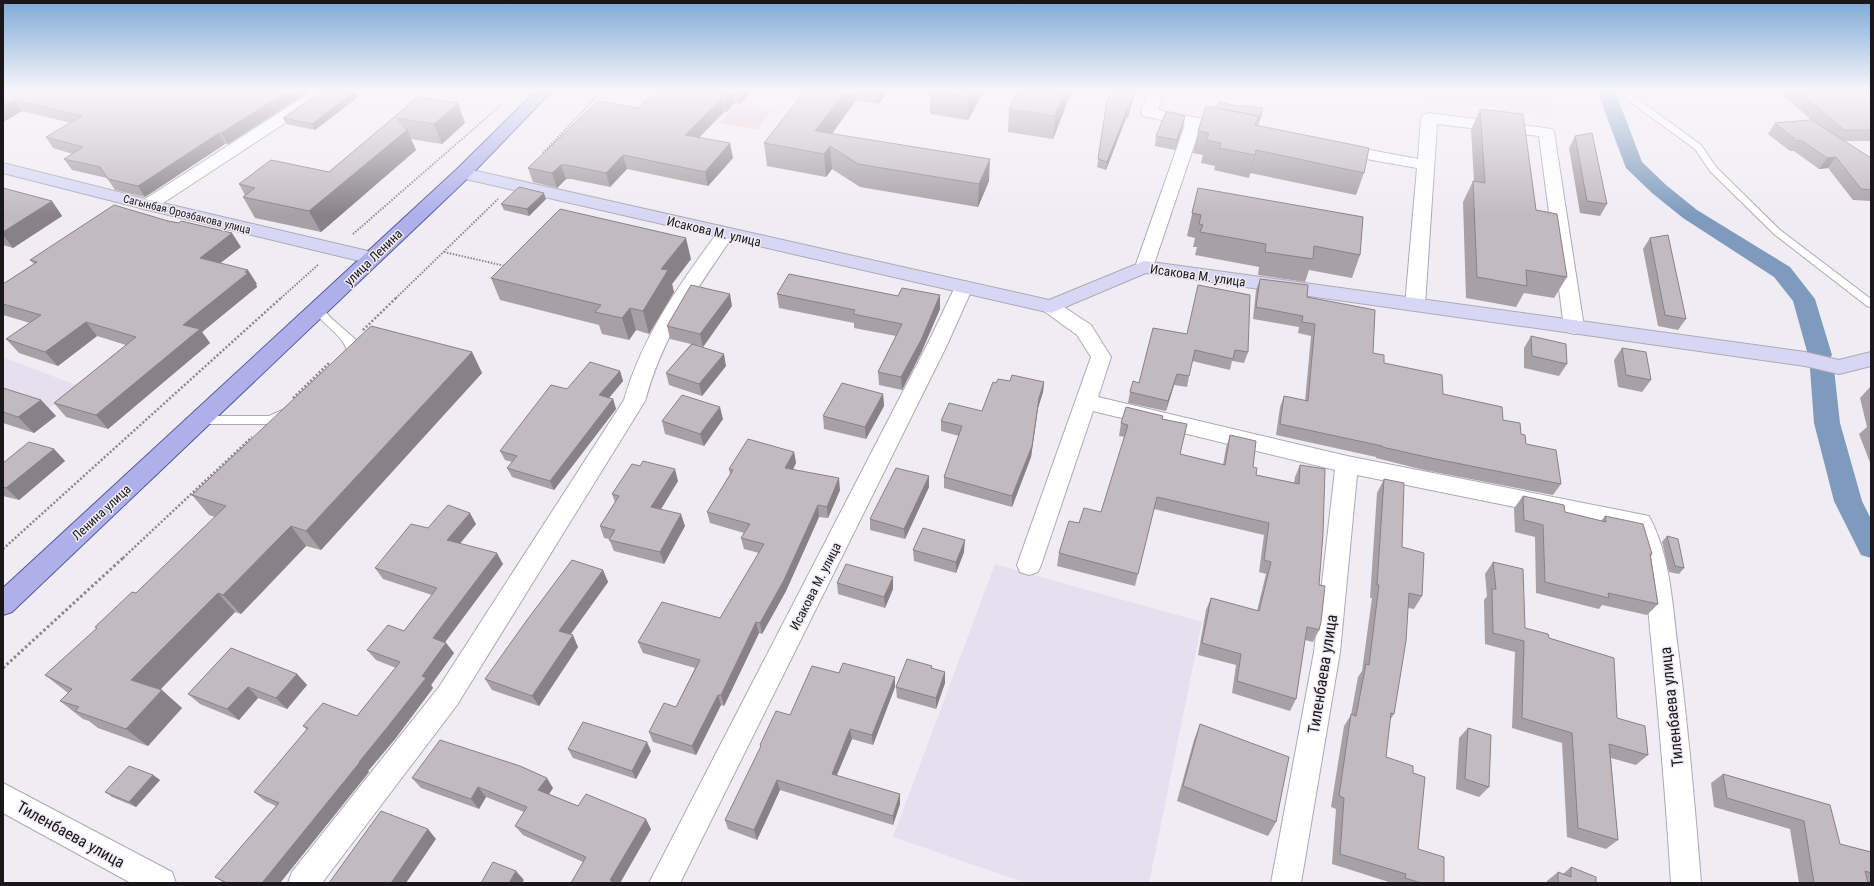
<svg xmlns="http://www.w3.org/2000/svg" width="1874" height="886" font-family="'Roboto Condensed',sans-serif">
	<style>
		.built { fill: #e6dfed }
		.green { fill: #edced3 }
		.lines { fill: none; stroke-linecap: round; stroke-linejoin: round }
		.canal { fill: #7e9bbd; fill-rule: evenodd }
		.lane-casing { stroke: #adaab1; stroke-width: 2 }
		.street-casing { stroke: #adaab1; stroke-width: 2 }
		.secondary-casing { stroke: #adaab1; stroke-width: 2 }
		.primary-casing { stroke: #575899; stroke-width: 2 }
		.path-far2 { stroke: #89868c; stroke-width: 2; stroke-dasharray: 1.5 1.5; stroke-linecap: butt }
		.path-far1 { stroke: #89868c; stroke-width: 2.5; stroke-dasharray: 2 2; stroke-linecap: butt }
		.path { stroke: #89868c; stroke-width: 3; stroke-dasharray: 2.5 2.5; stroke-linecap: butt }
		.lane { fill: #fff; fill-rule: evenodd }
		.street { fill: #fff; fill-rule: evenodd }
		.secondary { fill: #d7d7f5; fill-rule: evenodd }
		.primary { fill: #afb0eb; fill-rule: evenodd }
		.wall { fill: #a7a0a4 }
		.shaded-wall { fill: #888286 }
		.building { fill: #c2babf; stroke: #888286 }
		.labels { text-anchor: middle; stroke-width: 3; stroke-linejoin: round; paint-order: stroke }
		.far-street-label { font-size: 11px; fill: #19171a; stroke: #f0ecf4 }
		.street-label { font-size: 13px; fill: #19171a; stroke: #f0ecf4 }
		.near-street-label { font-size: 16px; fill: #19171a; stroke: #f0ecf4 }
	</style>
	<rect width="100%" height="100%" fill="#f0ecf4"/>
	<!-- built -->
	<path class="built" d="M1362,91H1550L1552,117Z
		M3,357L81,387L46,410L3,393Z
		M995,564L1202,622L1149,883H1026L893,837Z"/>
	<!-- green -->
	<path class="green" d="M735,104L772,111L757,130L720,123Z"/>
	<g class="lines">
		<!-- canal -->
		<path class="canal" d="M1597,91H1615L1642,162L1666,185L1697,210L1790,267L1815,299L1832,355L1828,361L1826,362L1831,363L1834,369L1840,423L1862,501L1871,519V558L1861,555L1834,501L1814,423L1810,369L1813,363L1816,362L1812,361L1808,355L1793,301L1774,277L1683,218L1652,193L1626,168Z"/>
		<!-- lane casing -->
		<g class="lane-casing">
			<path id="lane" d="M1623,91H1631L1635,97L1701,145L1716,167L1780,230L1871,299V307L1867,306L1774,234L1710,171L1695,149L1629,101Z
				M318,307L322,308L331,318L355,339L359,352L351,361H343L341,358L347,351C344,336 322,324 313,310Z
				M287,408L291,409L293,412L291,415L270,424H199L195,423L193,420L195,417L199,416H269Z"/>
		</g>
		<!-- street casing -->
		<g class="street-casing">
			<path id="street" d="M313,91H331L329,94L154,209L148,210L142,209L139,205L142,201Z
				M1148,91H1164L1158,110L1229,124L1235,126L1237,129L1235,132L1229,134L1200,128L1153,267L1151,271L1144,273L1137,271L1135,267L1185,125L1143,116L1141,113Z
				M1429,113L1552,129L1554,132L1584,327L1581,332L1574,334L1567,332L1564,327L1539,136L1437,124L1425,305L1422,309L1415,311L1408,309L1405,305L1417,168L1338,154L1332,152L1330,149L1332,146L1338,144L1418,159L1421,118L1423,115Z
				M726,228L732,229L735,233C696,291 664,332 645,401L457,705L322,883H288L292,872L439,687L624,400C643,334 680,284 720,229Z
				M964,281L971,283L973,287L947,345L680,883H649L927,345L955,287L957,283Z
				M1051,301L1058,303L1091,325L1111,357L1098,397L1347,456L1649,516C1671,557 1672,604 1678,649C1688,727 1695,805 1701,883H1671C1666,801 1659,720 1651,638C1647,603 1647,563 1633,531L1357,475L1340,652L1301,883H1271L1314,652L1335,470L1093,411L1041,565L1038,572L1029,575L1020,572L1017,565L1091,357L1077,335L1044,311L1041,307L1044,303Z
				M3,783L172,872L176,883H131L3,813Z"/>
		</g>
		<!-- secondary casing -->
		<g class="secondary-casing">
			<path id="secondary" d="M3,163L150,200L372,252L379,254L381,258L379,262L372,264L148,210L3,173Z
				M463,168L1049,300L1144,261L1805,352L1839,360L1871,352V366L1839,374L1805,366L1146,273L1051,313L457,177L455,173L457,169Z"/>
		</g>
		<!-- primary casing -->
		<g class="primary-casing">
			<path id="primary" d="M536,91H552L469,177L12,612L3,615V588L457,169Z"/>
		</g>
		<!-- path-far2 -->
		<path class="path-far2" d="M543,153L602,91
			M353,234L501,105
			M444,252L505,266
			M281,298L319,264
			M396,298L498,199"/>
		<!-- path-far1 -->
		<path class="path-far1" d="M363,330L397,297
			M293,398L330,362
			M3,549L282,297
			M123,558L252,437"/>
		<!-- path -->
		<path class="path" d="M3,668L124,557"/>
		<!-- lane -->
		<use href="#lane" class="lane"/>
		<!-- street -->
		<use href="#street" class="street"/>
		<!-- secondary -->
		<use href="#secondary" class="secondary"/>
		<!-- primary -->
		<use href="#primary" class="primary"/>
	</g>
	<!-- wall -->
	<path class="wall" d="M3,91H310L228,144H225L145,197L115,190L107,178L72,170L64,159L73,154L53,148L46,137L71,123L22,111L3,122Z
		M655,91H752L740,104L734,103L727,112H724L699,137L733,158L708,186L627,169L610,187L571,179H566L557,188L533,182L528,168L638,108Z
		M805,91H888L879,104L856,100L832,134L989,181L978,207L860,187L832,169L826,177L767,166L764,143Z
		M930,91H984L968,120L930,114Z
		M1018,91H1072L1053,139L1008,132L1009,109Z
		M1111,91H1135L1128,118H1126L1106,170L1097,167Z
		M1779,91H1871V141H1844L1871,158V201L1853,200L1828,168L1819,169L1794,151H1790L1768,134L1775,123L1809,120L1810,119Z
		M358,97L315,130L286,124L283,118Z
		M418,97L465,123L442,144L411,139L416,150L321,232L255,218L243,197L245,195L239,184L329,172Z
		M1216,108L1262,114L1258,126L1364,173L1356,195L1250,173L1249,178L1214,170L1215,166L1201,163L1203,155L1193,153L1198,131Z
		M1480,109L1536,210L1567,277L1554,298L1524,293L1516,307L1466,298L1463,202L1473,181H1474L1471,130Z
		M1185,116L1183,126L1175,150L1155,146L1156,136Z
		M1575,136L1607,204L1600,216L1580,213L1569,148Z
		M3,188L52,201L62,216L13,248L3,245Z
		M1198,188L1360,255L1352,278L1309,270L1305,282L1258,275L1259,267L1195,255L1197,247H1193L1195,238L1187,236Z
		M546,199L529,216L504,210L501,204Z
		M1650,238L1686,319L1678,330L1658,326L1643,249Z
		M241,247L220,263L257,284H256L257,287L202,332L210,343L108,429L66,417L54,403L126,345L97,336L58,366L19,353L6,339L30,323L3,315V284L34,264L30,260Z
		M691,259L672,284L674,292L649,334L636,330L629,340L602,334L599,325L500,300L491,278Z
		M1260,279L1307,297L1384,363L1443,394L1503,420L1521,434L1526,444L1561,484L1553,495L1424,470L1376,458V457L1276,435L1280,407L1284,396L1305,401L1311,336L1298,333L1299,327L1253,319L1256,290Z
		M777,294L898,296L940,295V309L921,353L902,390L879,385L878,372L896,336L854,328V323L779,308Z
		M732,306L703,347L697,345L726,366L702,396L669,385L666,373L691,344L670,339L667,326Z
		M1153,328L1248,352L1244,363L1232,361L1230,370L1192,361L1187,387L1174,385L1166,411L1128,403L1130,392L1139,383Z
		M1531,336L1567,364L1559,376L1524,368V348Z
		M1622,348L1651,380L1642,392L1618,387L1614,360Z
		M472,352L482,373L321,550L306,546L241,614L235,612L160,690L182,708L148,746L98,728L89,721L83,719L60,701L68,693L45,675L97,629L95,627L136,593L215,517L209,515L192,495Z
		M620,371L623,381L609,398L613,399L616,409L554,490L512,477L507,468L512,462L505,460L500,451L567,389Z
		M1010,381L1044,382L1043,392L1038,408L1031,457L1012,507L944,488V477L959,436L941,431V421L982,411L996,383Z
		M1871,386V465L1859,434L1867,427L1860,398Z
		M3,388L41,400L56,416L34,433L3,423Z
		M883,394L884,406L866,439L824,429L823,416Z
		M723,419L704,446L665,434L662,421Z
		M1162,419L1180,454L1223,465L1226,448L1230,435L1253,467L1256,475L1294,483L1295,477L1300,465L1319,585V630L1313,642L1305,640L1296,699L1290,711L1232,693L1236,665L1198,655L1206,610L1211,598L1257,611L1266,574L1259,572L1264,535L1154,509L1135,586L1057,566L1059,553L1079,523L1101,512L1125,437L1119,436L1121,423Z
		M54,449L65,461L19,500L3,496V463Z
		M794,452L796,463L793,470L840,490L828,518L819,517L786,591L762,634L759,633L724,706L721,705L696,755L653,742L649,732L676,707L695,668L643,653L638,642L720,618L759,553L744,549L741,538L744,533L710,523L707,512L730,474L729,469Z
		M640,466L678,481L661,509L685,526L664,564L614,551L609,539L604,538L600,526L615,502L612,494Z
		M1384,479L1402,547L1422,596L1414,609L1408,608L1394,714L1390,720L1386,757L1413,773L1418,849L1444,883H1392L1332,864L1336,809L1331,807L1344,726L1351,715L1358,677L1362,671L1372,598H1370L1377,493Z
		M929,487L905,539L870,530V519Z
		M1523,496L1565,512L1601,521L1605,516L1652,554L1651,556L1658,604L1647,615L1602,605L1599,609L1536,593L1535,537L1515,532L1514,508Z
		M476,524L460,544L503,564L445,642L446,643L454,653L431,685L433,688L395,739L368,771L369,772L280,883H224L215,877L276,806L265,801L254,792L307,730L303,726L357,716L396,668L376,660L367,650L404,631L432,595L383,579L375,568L428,528Z
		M1667,536L1684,568L1679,574L1669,572L1662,542Z
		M913,550L964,552L956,573L914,561Z
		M1493,562L1525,628L1549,638L1617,718L1648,755L1636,765L1611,758L1618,840L1606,849L1567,837L1562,743L1512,728L1515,652L1485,644L1484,600L1487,596L1485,574Z
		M603,570L608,582L570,635L578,647L539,706L492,690L485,679Z
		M837,583L893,589L885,608L838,594Z
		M932,666V668L945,672V683L936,709L897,698L896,687Z
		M839,673L895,677V687L873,745L852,739L837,775L900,804L893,825L780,790L757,840L728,829L725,820L761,747L760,745L790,715Z
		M297,674L307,685L287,709L258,698L239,720L200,704L188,694Z
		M1200,724L1276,822L1268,836L1177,801L1194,740Z
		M1468,728L1489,787L1479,797L1456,789L1459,738Z
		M568,749L651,751L636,779L573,758Z
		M1723,774L1830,805L1840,844L1871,852V883H1799L1790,829L1714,807L1711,783Z
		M153,775L160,780L136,807L112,797L105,792Z
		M412,778L553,788L549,794L578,806L651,829L620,883H571L583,862L523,835L515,826L524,812L486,797L479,809L421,788Z
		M1571,867L1596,883H1547V881L1558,872L1563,874Z"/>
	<!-- shaded-wall -->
	<path class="shaded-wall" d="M288,91H310L228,144L221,133Z
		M355,91H356L358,97L315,130L312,124Z
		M730,91H732L734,103L727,112L724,98Z
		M738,91H752L740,104Z
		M845,91H855L856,100L818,153L815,131Z
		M879,91H888L879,104Z
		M973,91H984L968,120L969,98Z
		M1065,91H1072L1053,139L1055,116Z
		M1134,91H1135L1128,118L1129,110Z
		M722,98L724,112L688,149L685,135Z
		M14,100L22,111L3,122V107Z
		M458,103L465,123L442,144L434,124Z
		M1127,110L1126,118L1106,170L1107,162Z
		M1185,116L1183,126L1175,150L1177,140Z
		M407,130L416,150L321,232L309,211Z
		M219,133L225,144L145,197L138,186Z
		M730,143L733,158L708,186L705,172Z
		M830,146L832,169L826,177L824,154Z
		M1256,150L1250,173L1249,178L1255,155Z
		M623,155L627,169L610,187L606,173Z
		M1836,157L1828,168L1819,169L1827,158Z
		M990,159L989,181L978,207L979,184Z
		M561,165L566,179L557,188L552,173Z
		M544,193L546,199L529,216L527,209Z
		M52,201L62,216L13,248L3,235V232Z
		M232,233L241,247L209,272L200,258Z
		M686,238L691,259L672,284L674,292L649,334L643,311L661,269Z
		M248,270L257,284H256L257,287L202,332L210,343L108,429L96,415L183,325Z
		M730,294L732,306L703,347L700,334Z
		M940,295V309L921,353L902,390L901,377Z
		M630,308L636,330L629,340L622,318Z
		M86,322L97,336L58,366L45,352Z
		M472,352L482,373L321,550L306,531Z
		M724,354L726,366L702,396L699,384Z
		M620,371L623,381L603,405L599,395Z
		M1177,374L1174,385L1166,411L1168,401Z
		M1044,382L1043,392L1038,408L1031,457L1012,507V496L1039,398Z
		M883,394L884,406L866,439L865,427Z
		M613,399L616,409L554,490L550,481Z
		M41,400L56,416L34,433L18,417Z
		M720,407L723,419L704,446L700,434Z
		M54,449L65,461L19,500L6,488Z
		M794,452L796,463L787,480L785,468Z
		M675,469L678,481L655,519L651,507Z
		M929,476V487L905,539L904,529Z
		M839,478L840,490L828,518L827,507Z
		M818,505L819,517L786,591L762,634L760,623Z
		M470,513L476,524L453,551L447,540Z
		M681,514L685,526L664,564L660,552Z
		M291,526L306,546L241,614L223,595Z
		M965,540L964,552L956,573V562Z
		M497,553L503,564L440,649L433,638Z
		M603,570L608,582L565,642L559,631Z
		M893,577V589L885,608L884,597Z
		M218,593L235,612L152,698L131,680Z
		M756,622L759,633L724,706L721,695Z
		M573,635L578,647L539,706L532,696Z
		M446,643L454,653L431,685L433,688L395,739L368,771L369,772L280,883H262L359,762Z
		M945,672V683L936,709V698Z
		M297,674L307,685L287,709L276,698Z
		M895,677V687L873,745L872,735Z
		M248,687L258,698L239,720L227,709Z
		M162,690L182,708L148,746L126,729Z
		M718,695L721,705L696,755L692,746Z
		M850,729L852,739L833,784L832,774Z
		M647,742L651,751L636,779L632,771Z
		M153,775L160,780L136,807L129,802Z
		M547,778L553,788L545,800L538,790Z
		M777,780L780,790L757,840L754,830Z
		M478,787L486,797L479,809L471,799Z
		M900,794V804L893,825V816Z
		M646,819L651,829L620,883H611L610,880Z
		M428,829L436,839L406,883H391Z
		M516,871L524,880L522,883H509Z"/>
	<!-- building -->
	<path class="building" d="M3,91H288L221,133H219L138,186L108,179L100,167L64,159L83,147L46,137L82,116L14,100L3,107Z
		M322,91H355L312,124L283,118Z
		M655,91H730L724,98H722L685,135L730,143L705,172L623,155L606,173L567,165H561L552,173L528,168L598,101L638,108Z
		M805,91H845L815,131L990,159L979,184L858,164L830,146L824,154L764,143Z
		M930,91H973L969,98Z
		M1018,91H1065L1055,116L1009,109Z
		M1111,91H1134L1129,110H1127L1107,162L1098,159L1107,101Z
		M1798,91H1871V130H1844Z
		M418,97L458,103L434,124L397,118L407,130L309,211L243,197L255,188L239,184L271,160L329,172Z
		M1219,102L1242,107V105L1263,108L1259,121H1258L1259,116L1216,108Z
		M1206,106L1259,116L1255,125L1369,148L1364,173L1256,150L1255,155L1219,148L1221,143L1206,140L1209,133L1198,131Z
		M1480,109L1523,114L1536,210L1557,214L1567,277L1526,270L1527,286L1477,277L1473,181L1485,183Z
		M1166,112L1185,116L1177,140L1156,136Z
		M1810,119L1871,158V190L1861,189L1836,157L1827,158L1801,140L1797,141L1775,123L1809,120Z
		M1592,133L1607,204L1587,201L1575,136Z
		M519,187L544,193L527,209L501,204Z
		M3,188L52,201L3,232Z
		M1198,188L1363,217L1360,255L1314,246L1313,259L1265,252L1266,244L1200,232L1203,225L1199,224L1201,215L1192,213Z
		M114,205L168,221L179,223L181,221L232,233L200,258L248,270L245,272L248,273L183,325L200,329L96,415L54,403L136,337L86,322L45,352L6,339L41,315L3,304V284L37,262L30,260Z
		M560,209L686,238L661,269L668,270L643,311L630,308L622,318L595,312L601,305L491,278Z
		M1668,235L1686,319L1665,315L1650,238Z
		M789,274L898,296L902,288L940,295L921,340L901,377L878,372L902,324L853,314L855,310L777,294Z
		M1260,279L1308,285L1307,297L1375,310L1373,353L1384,355V363L1442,375L1443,394L1502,407L1503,420L1520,423L1521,434L1525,435L1526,444L1556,450L1561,484L1431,458L1382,447V446L1280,424L1284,396L1308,401L1315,324L1302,322L1303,316L1256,307Z
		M691,285L730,294L700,334L667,326Z
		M1198,285L1250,295L1248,352L1235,350L1233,359L1195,350L1189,376L1177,374L1168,401L1130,392L1133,381L1139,383L1153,328L1187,334Z
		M371,326L472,352L306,531L291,526L223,595L218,593L131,680L162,690L126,729L75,711L79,707L60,701L72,689L45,675L97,628L95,627L132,592L136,593L226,506L192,495Z
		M1531,336L1566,344L1567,364L1532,356Z
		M692,344L724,354L699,384L666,373Z
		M1622,348L1646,352L1651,380L1626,375Z
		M590,362L620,371L599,395L613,399L550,481L507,468L517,456L500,451L551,385L567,389Z
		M1012,375L1044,382L1039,398L1032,446L1012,496L944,477L962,426L941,421L949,403L982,411L993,382L996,383L998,379L1010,381Z
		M842,383L883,394L865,427L823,416Z
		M3,388L41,400L18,417L3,412Z
		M682,395L720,407L700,434L662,421Z
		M1126,407L1163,416L1162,419L1187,424L1180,454L1225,465L1230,435L1256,441L1253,467L1257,468L1256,475L1299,484L1300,465L1325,469L1323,534L1319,585L1325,586L1321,622L1319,630L1307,627L1296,699L1237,681L1241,654L1202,643L1211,598L1259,611L1271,562L1264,560L1269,523L1157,497L1138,574L1059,553L1069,521L1079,523L1084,508L1101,512L1128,425L1121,423Z
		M748,439L794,452L785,468L839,478L827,507L818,505L784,580L760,623L756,622L721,695H718L692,746L649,732L664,703L676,707L700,660L638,642L662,602L720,618L764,544L741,538L750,524L707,512L733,470L729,469Z
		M29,442L54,449L6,488L3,487V463Z
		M643,461L675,469L651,507L681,514L660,552L609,540L615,530L600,526L619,496L612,494L632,464L640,466Z
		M896,468L929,476L904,529L870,519Z
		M1384,479L1404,483L1402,547L1424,553L1422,596L1409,593L1406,641L1394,714L1391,713L1386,757L1413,766V773L1425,777L1418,849L1444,857V883H1421L1405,878L1406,874L1340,854L1344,798L1339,796L1351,714L1356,716L1366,664L1369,665L1379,585H1377Z
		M1523,496L1564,505L1565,512L1606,522L1605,516L1643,524L1652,554H1650L1658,604L1608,593L1609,598L1545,582L1543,525L1524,520Z
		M448,505L470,513L447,540L497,553L433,638L446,643L422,676L426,678L386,729L359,762H360L262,883H227L215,877L279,803L254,792L308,728L303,726L323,703L357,716L400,662L367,650L388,625L404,631L437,588L375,568L411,524L428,528Z
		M923,528L965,540L956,562L913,550Z
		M1667,536L1678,539L1684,568L1675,566Z
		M572,560L603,570L559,631L573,635L532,696L485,679L527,620Z
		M1493,562L1523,569L1525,628L1548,634L1549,638L1614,658L1617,718L1645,726L1648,755L1609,744L1618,840L1578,828L1572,733L1522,718L1524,641L1493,633L1492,589H1496Z
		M846,564L893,577L884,597L837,583Z
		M231,648L297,674L276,698L248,687L227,709L188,694Z
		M907,659L932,666L931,668L945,672L936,698L896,687Z
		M843,663L895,677L872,735L850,729L832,774L900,794L893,816L777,780L754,830L725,820L761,746L760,745L776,711L790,715L812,666L839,673Z
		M583,722L647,742L632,771L568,749Z
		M1200,724L1289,757L1276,822L1183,786Z
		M1468,728L1491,735L1489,787L1465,779Z
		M440,740L520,766L547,778L538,790L578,806L586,794L646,819L610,880L612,881L611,883H571L586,857L515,826L527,807L478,787L471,799L412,778Z
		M129,766L153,775L129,802L105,792Z
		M1723,774L1830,805L1840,844L1871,852V873L1865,871L1868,883H1814L1804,821L1727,798Z
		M381,811L428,829L391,883H329Z
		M493,862L516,871L509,883H481Z
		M1571,867L1596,877V883H1558V872L1571,877Z"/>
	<!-- sky -->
	<linearGradient id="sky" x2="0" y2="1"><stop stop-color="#7daad7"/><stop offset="0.42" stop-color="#f8f6fa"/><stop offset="1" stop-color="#f8f6fa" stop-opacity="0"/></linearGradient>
	<rect width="1874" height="215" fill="url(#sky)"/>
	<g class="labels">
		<!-- far-street labels -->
		<g class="far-street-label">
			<text transform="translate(187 214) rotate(14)" y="4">Сагынбая Орозбакова улица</text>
		</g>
		<!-- street labels -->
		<g class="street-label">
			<text transform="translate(714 231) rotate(13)" y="5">Исакова М. улица</text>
			<text transform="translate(373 257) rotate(-44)" y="5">улица Ленина</text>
			<text transform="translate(1198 275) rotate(8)" y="5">Исакова М. улица</text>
			<text transform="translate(101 512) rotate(-43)" y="5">Ленина улица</text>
			<text transform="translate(815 586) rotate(-63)" y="5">Исакова М. улица</text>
		</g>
		<!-- near-street labels -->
		<g class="near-street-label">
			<text transform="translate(1322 674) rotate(-81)" y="6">Тиленбаева улица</text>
			<text transform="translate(1671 707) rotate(-96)" y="6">Тиленбаева улица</text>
			<text transform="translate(71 834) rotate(29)" y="6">Тиленбаева улица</text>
		</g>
	</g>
	<!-- border -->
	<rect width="1874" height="886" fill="none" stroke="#19171a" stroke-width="8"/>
</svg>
